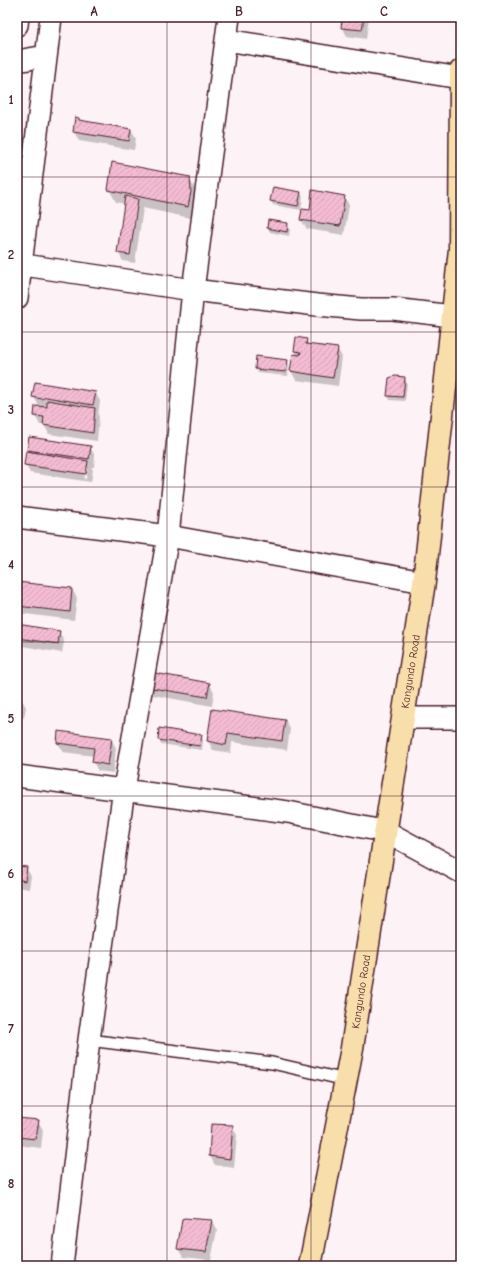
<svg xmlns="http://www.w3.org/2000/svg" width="478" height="1283" font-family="'Comic Neue',sans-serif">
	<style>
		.shadow { fill: #0003; fill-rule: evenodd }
		.building { fill: url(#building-hatch); stroke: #4a1f2b }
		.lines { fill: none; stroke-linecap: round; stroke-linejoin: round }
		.lane-casing { stroke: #4a1f2b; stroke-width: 14 }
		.street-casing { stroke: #4a1f2b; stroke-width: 24 }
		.highway-casing { stroke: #4a1f2b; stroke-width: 25 }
		.lane { stroke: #fff; stroke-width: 11 }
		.street { stroke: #fff; stroke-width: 21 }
		.highway { stroke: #f8deab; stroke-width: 22 }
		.grid { fill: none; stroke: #4a1f2b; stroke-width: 1; stroke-opacity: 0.55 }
		.labels { text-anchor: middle; stroke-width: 3; stroke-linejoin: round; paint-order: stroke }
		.street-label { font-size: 11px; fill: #4a1f2b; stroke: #fff }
		.neatline { fill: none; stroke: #4a1f2b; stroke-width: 1.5 }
		.grid-label { font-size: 13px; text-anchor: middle; font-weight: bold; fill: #4a1f2b }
	</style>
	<defs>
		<pattern id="building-hatch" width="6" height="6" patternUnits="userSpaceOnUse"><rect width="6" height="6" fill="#f4bcd3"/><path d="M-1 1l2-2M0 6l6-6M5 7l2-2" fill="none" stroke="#d3a1b5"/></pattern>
	</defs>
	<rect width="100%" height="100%" fill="#fdf2f6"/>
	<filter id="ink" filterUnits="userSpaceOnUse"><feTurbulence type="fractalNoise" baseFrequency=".025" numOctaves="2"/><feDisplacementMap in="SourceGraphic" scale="8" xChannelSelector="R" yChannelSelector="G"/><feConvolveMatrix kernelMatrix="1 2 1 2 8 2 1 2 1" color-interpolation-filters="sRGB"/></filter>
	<g filter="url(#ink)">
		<!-- shadow -->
		<path class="shadow" d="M343,17H369L366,39L347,36L342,27Z
			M79,119L80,121L131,129L136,138L134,150L79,141L74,132Z
			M189,178L196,191L195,219L143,208L135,263L123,261L118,252L125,204L116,202L109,189Z
			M301,193L303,197L301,210L273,205L271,201Z
			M344,197L349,205L344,235L307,229L301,220L311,211Z
			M287,224L290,229L289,236L270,232L268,228Z
			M306,340L309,345L337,348L342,357L338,386L296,380L291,371L298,356L295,351Z
			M287,361L289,365L288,376L258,373L256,369Z
			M405,378L407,383L405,401L390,400L388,395Z
			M95,392L100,401L98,415L99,417L97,441L49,434L44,425H40L35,416L36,407L40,408L34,397Z
			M30,439L90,447L95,456L94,467H91L93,470L91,482L30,473L25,464ZM86,468H88L86,479H84Z
			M17,583L72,589L77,598L74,620L17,613Z
			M17,625L59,632L64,641L62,653L17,645Z
			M209,683L214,692L212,706L153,695L148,687Z
			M17,698H21L26,707L24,718L17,717Z
			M213,710L285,720L290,729L287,750L232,742L231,753L213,750L208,741Z
			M17,721L19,724L18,734L17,733Z
			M201,736L203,740L202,750L161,744L159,739Z
			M111,739L116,748L113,773L98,771L93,762L94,756L63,752L58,743Z
			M17,867L26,868L31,876L29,889L17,887Z
			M17,1119L38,1121L43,1130L41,1148L17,1145Z
			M232,1126L237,1135L234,1168L215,1165L210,1156Z
			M185,1219L212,1221L217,1230L211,1260L183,1257L178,1249Z"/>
		<!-- building -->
		<path class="building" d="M342,17H364L362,30L341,28Z
			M75,117L79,118V120L131,129L129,141L73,132Z
			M112,162L190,177L191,192L188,207L108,190Z
			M273,187L301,192L298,206L270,201Z
			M312,190L345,196L340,226L300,220L302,209L310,210Z
			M125,196L138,199L130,255L117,253Z
			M268,220L288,223L287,232L267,228Z
			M296,337L307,339L306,344L338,348L333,378L290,371L293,354L300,355L301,352L294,351Z
			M256,356L288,360L286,372L255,369Z
			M395,376L405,377L403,397L387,396L389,378Z
			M35,382L96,392L93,405L46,397L42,399L32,397Z
			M47,400L95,408L93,433L43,425L44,417L34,416L35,406L47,407Z
			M29,437L91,446L89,459L27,450Z
			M26,451L88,461L86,474L24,465Z
			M17,582L72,588L70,612L17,606Z
			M17,624L60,631L58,644L17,638Z
			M149,672L210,683L207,697L146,687Z
			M17,697H21L19,709H17Z
			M212,709L285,720L282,741L228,733L226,745L207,741Z
			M159,728L202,735L200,746L158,740Z
			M58,731L112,738L108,765L92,762L94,748L57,743Z
			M17,866L27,867L25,881L17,879Z
			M17,1118L39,1120L36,1139L17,1137Z
			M211,1124L233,1125L230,1159L209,1156Z
			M184,1218L212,1220L206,1252L177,1249L182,1220Z"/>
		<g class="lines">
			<!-- lane casing -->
			<g class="lane-casing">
				<path id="lane" d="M89,1040L272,1063L346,1080"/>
			</g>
			<!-- street casing -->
			<g class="street-casing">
				<path id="street" d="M17,25L18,17
					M226,40L460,78
					M17,61L46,56
					M17,264L193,290L317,305L361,309H393L452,316
					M17,298L51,17
					M17,517L168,536L424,582
					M403,718H461
					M17,776L288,812L387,832L461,872
					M62,1266L89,1040L124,789L168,536L193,290L229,17"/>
			</g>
			<!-- highway casing -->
			<g class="highway-casing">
				<g id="highway">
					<path id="s1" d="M310,1266L352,1048L424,582L460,249L461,71"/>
				</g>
			</g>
			<!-- lane -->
			<use href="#lane" class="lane"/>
			<!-- street -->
			<use href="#street" class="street"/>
			<!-- highway -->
			<use href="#highway" class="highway"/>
		</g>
	</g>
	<!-- grid -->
	<path class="grid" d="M167,17V1266M311,17V1266M17,177H461M17,332H461M17,487H461M17,642H461M17,796H461M17,951H461M17,1106H461"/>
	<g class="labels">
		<!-- street labels -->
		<g class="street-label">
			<text dy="4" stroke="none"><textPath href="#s1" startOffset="603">Kangundo Road</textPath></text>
			<text dy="4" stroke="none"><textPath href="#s1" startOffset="279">Kangundo Road</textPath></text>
		</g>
	</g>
	<!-- margin -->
	<rect width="478" height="1283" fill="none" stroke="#fff" stroke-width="44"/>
	<rect x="22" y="22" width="434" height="1239" class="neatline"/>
	<g class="grid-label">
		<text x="94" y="16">A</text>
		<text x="239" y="16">B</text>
		<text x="384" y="16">C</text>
		<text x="11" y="104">1</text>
		<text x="11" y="259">2</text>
		<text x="11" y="414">3</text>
		<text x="11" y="569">4</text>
		<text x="11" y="723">5</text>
		<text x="11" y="878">6</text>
		<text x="11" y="1033">7</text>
		<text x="11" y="1188">8</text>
	</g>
</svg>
